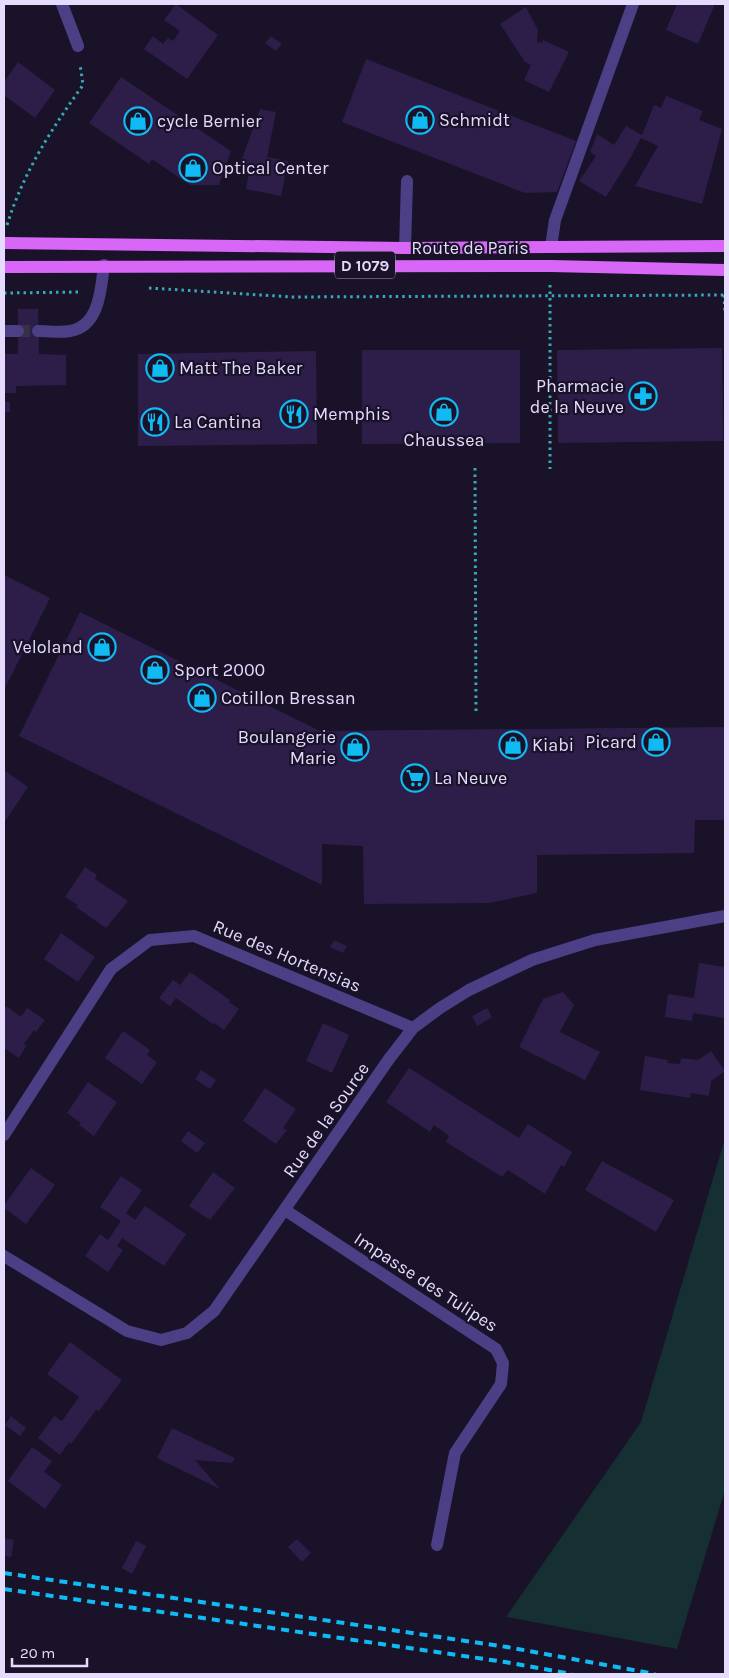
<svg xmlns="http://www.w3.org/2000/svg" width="729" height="1678" font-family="Karla,sans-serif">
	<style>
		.green { fill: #152f32 }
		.building { fill: #2d1e49 }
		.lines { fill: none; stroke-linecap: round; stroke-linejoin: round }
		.minor-tunnel { stroke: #373049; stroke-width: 12; stroke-dasharray: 12 6; stroke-linecap: butt }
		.path { stroke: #36abb6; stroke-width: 3; stroke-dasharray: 2.5 4; stroke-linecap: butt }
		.minor { stroke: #4c3f85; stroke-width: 12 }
		.major { stroke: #d867f8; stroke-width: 12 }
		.rail { stroke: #10bbf4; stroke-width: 4; stroke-dasharray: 8 6; stroke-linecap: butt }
		.labels { text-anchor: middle; stroke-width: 4.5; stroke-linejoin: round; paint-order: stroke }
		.shield { fill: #191229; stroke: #a79fbd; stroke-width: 1 }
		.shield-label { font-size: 16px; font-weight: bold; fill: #e4dbfd }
		.poi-label { font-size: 18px; fill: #e4dbfd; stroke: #191229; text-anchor: start }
		.street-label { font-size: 18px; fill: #e4dbfd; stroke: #191229 }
	</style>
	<rect width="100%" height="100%" fill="#191229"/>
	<!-- green -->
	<path class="green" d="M725,1138V1490L677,1649L506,1617L641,1422Z"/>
	<!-- building -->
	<path class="building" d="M176,4L218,35L187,79L144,49L153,36L163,44L168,38L173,41L180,31L164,20Z
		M677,4H715L698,44L666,30Z
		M526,7L538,30L537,42L542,43L543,40L569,52L549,92L524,80L531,65L525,62L500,24Z
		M271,36L282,44L276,51L265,43Z
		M366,59L576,141L557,192L525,193L342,122Z
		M18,62L55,90L35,118L4,95V82Z
		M121,77L231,151L219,185H190L152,159L149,164L89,123Z
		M666,96L703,111L699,120L722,129L702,204L635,186L658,146L641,138L632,155L606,197L579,181L596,156L590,152L597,134L614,145L626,126L642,135L654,105L661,108Z
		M260,109L276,112L267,157L288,161L281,196L246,189L250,166L240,164Z
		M18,309H38L39,354L66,355V385L16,386V393H4V354H18Z
		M722,348L723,441L558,443L557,350Z
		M362,350H520V443L362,444Z
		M316,351L317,444L138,446V354Z
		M4,402H10V412H4Z
		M4,575L50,598L4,690Z
		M80,612L320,731L725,727V820H695L694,853L537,855V893L489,903L364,904L363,846L322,844V885L19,736Z
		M4,770L28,787L4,823Z
		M85,867L97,875L95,879L128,901L106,928L76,907L78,905L65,897Z
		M61,933L95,957L78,982L44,959Z
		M334,940L347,946L343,953L330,947Z
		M699,963L725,967L724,1018L693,1013L692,1021L665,1017L668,994L694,998Z
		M190,972L230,1000L229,1002L239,1009L224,1030L214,1023L213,1024L176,998L170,1006L159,998L173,980L180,985Z
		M563,992L574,1005L560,1032L600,1052L585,1080L519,1047L543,999Z
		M6,1006L21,1017L27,1008L45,1020L36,1032L34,1030L24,1044L26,1046L19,1058L4,1048V1010Z
		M487,1008L492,1017L477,1026L472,1016Z
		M323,1023L349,1035L332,1073L306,1061Z
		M123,1031L150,1050L147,1055L157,1062L142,1084L105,1058Z
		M711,1051L725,1071L711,1081L709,1096L691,1093L690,1098L640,1090L645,1056L668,1060L667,1063L680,1064L681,1058L698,1060Z
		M409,1068L519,1138L528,1124L572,1152L564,1167L561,1165L545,1194L508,1170L502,1177L446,1142L449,1136L434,1125L430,1132L386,1102Z
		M201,1070L216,1080L210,1089L195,1079Z
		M88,1082L117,1102L94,1136L79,1125L81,1123L67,1113Z
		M265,1088L296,1109L283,1128L287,1130L276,1144L243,1121Z
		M188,1131L205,1143L197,1153L181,1141Z
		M602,1161L674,1200L656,1232L585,1190Z
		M31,1168L55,1185L26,1224L4,1208V1205Z
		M213,1172L235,1188L210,1220L189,1206Z
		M121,1176L142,1190L126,1213L135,1220L145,1206L186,1234L164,1266L122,1238L117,1246L123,1250L108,1272L85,1256L100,1234L108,1240L121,1221L100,1207Z
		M70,1342L122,1380L99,1411L96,1410L71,1444L69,1442L60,1455L38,1438L54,1416L62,1421L79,1397L47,1374Z
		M11,1416L26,1428L20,1436L5,1425Z
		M172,1428L235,1458L232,1463L195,1460L220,1489L157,1458Z
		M32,1447L52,1461L44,1472L62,1485L45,1509L8,1481Z
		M4,1538L14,1540L11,1557L4,1556Z
		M297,1539L311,1553L302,1562L288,1547Z
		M136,1541L146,1546L132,1574L122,1568Z"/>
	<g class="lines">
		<!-- minor-tunnel -->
		<path class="minor-tunnel" d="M18,331H38"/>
		<!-- path -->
		<path class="path" d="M7,225C24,171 51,130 83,85L80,64
			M550,285V469
			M149,288L293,297L725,295
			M4,293L81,292
			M724,295L725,314
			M475,468L476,712"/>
		<!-- minor -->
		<path class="minor" d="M62,4L78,46
			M551,247L555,220L633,4
			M405,248L407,181
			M4,331H18
			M38,331C49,331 60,333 70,331C100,326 101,288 104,265
			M4,1135L111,969L150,940L194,936L413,1028
			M285,1210L496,1349L503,1363L501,1384L455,1453L437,1545
			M4,1256L127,1331L161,1340L187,1333L214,1311L389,1059L413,1028L440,1008L469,990L532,960L595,940L725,916"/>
		<!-- major -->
		<path class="major" d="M4,243L405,248L725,246
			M4,267L551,266L725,270"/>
		<!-- rail -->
		<path class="rail" d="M4,1573L507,1647L655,1674
			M4,1589L505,1662L572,1674"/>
	</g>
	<!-- icons -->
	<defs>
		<g id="shop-ring" transform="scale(1.4375)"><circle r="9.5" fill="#191229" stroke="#10bbf4" stroke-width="1.5"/><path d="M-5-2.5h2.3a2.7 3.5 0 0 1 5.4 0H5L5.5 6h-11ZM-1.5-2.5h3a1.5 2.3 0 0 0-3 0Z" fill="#10bbf4"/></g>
		<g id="pharmacy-ring" transform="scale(1.4375)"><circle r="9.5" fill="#191229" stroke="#10bbf4" stroke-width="1.5"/><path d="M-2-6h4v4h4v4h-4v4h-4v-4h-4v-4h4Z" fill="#10bbf4"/></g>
		<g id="restaurant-ring" transform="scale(1.4375)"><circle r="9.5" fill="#191229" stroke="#10bbf4" stroke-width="1.5"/><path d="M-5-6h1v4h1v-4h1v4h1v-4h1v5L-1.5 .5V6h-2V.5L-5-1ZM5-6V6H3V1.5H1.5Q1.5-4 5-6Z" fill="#10bbf4"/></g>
		<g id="supermarket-ring" transform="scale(1.4375)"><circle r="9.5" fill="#191229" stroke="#10bbf4" stroke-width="1.5"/><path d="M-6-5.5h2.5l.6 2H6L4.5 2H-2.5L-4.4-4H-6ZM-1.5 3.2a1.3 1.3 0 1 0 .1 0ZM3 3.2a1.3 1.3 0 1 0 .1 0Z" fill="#10bbf4"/></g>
	</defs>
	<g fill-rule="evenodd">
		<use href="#shop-ring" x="420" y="120"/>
		<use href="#shop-ring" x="138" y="121"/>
		<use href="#shop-ring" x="193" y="168"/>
		<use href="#shop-ring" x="160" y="368"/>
		<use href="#pharmacy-ring" x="643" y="396"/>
		<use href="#shop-ring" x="444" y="412"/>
		<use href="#restaurant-ring" x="294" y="414"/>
		<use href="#restaurant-ring" x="155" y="422"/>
		<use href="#shop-ring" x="102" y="647"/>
		<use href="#shop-ring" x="155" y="670"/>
		<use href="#shop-ring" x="202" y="698"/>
		<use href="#shop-ring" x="656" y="742"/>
		<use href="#shop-ring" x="513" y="745"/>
		<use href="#shop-ring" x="355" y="747"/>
		<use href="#supermarket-ring" x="415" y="778"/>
	</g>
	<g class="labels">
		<!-- shield labels -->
		<rect class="shield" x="335" y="251.5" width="60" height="27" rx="4"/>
		<g class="shield-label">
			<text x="365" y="271">D 1079</text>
		</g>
		<!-- poi labels -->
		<g class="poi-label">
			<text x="439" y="126">Schmidt</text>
			<text x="157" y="127">cycle Bernier</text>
			<text x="212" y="174">Optical Center</text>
			<text x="179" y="374">Matt The Baker</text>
			<text x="624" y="392" text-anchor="end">Pharmacie<tspan x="624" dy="21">de la Neuve</tspan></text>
			<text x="313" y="420">Memphis</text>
			<text x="174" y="428">La Cantina</text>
			<text x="444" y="446" text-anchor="middle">Chaussea</text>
			<text x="83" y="653" text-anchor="end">Veloland</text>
			<text x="174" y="676">Sport 2000</text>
			<text x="221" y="704">Cotillon Bressan</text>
			<text x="336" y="743" text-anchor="end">Boulangerie<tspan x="336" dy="21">Marie</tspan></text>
			<text x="637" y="748" text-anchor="end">Picard</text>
			<text x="532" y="751">Kiabi</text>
			<text x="434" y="784">La Neuve</text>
		</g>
		<!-- street labels -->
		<g class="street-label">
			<text x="470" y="254">Route de Paris</text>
			<text transform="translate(287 956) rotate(23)" y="6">Rue des Hortensias</text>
			<text transform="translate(326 1120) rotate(-55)" y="6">Rue de la Source</text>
			<text transform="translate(426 1282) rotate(33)" y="6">Impasse des Tulipes</text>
		</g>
	</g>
	<!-- border -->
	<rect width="729" height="1678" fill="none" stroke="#e4dbfd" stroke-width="10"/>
	<!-- scale -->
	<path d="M12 1658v8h75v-8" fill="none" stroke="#e4dbfd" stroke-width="2.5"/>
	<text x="20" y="1658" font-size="15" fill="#e4dbfd" stroke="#191229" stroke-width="4" paint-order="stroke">20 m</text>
</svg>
